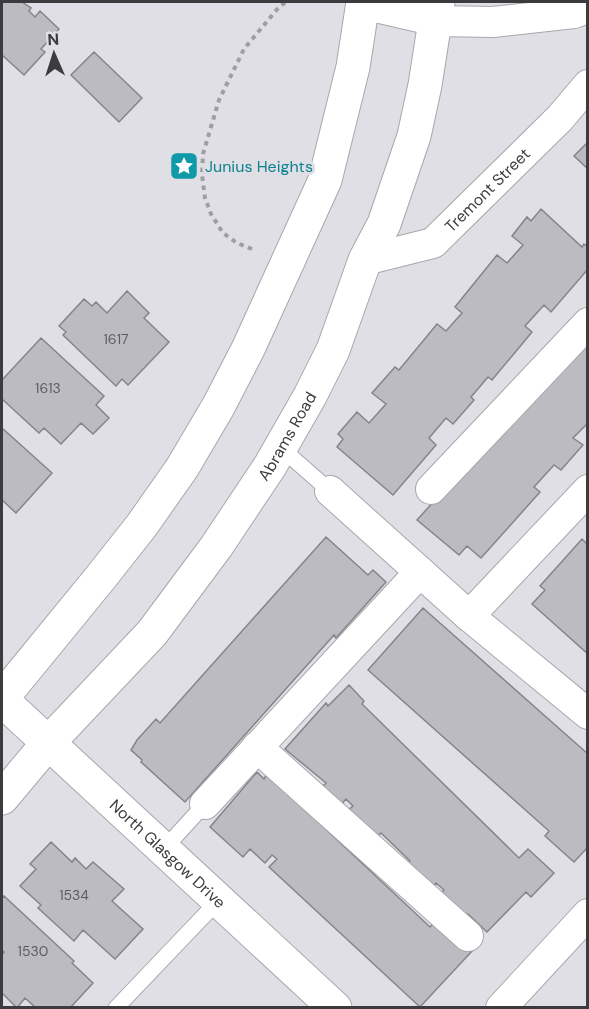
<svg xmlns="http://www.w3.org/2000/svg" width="589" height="1009" font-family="'DM Sans',sans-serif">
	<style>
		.building { fill: #bbbbc1; stroke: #84848a; stroke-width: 1.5 }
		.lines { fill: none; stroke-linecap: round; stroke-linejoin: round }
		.lane-casing { stroke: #a7a7ad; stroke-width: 17 }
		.street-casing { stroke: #a7a7ad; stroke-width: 32 }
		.secondary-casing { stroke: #a7a7ad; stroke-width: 35 }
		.path { stroke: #9e9ea3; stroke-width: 4; stroke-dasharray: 4.5 4.5; stroke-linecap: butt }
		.lane { stroke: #fff; stroke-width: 15 }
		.street { stroke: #fff; stroke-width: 30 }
		.secondary { stroke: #fff; stroke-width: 33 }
		.labels { text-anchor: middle; stroke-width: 6; stroke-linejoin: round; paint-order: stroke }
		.number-label { font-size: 14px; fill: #5c5c60 }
		.culture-label { font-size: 16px; fill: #0d838f; stroke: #dfdfe5; text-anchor: start }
		.street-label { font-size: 16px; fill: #3c3c3f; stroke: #dfdfe5 }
	</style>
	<rect width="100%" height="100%" fill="#dfdfe5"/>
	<!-- building -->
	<path class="building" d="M2,2H22L31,8L29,11L35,17L40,11L59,29L41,49L45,52L24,75L2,55Z
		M94,52L142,98L119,122L71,75Z
		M588,142V169L574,156Z
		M541,209L582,247L584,244L588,247V269L551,312L544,305L525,326L532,332L492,380L488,377L471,397L474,400L453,424L446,418L429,438L436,445L393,495L337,447L343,439L338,434L357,412L369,423L386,404L372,393L395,367L399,370L437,324L446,331L462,313L455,307L497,255L507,263L523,245L512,236L527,217L531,221Z
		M127,291L149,313L144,318L169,342L128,385L122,379L116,386L63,335L66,332L59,326L84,299L92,306L96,302L107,313Z
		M588,336V423L573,438L583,445L561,470L554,465L534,487L540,492L481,558L467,546L459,555L417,520L446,488L469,467L471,468L506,425Z
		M41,338L104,396L96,405L109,418L93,434L81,423L61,444L44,428L39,433L2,399V380Z
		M2,428L52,473L16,513L2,500Z
		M326,537L368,575L373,570L386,582L336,638L334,635L185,802L141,762L142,760L131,750L137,740L156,719L160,723Z
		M582,539L588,545V654L532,604L545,590L540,586Z
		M423,608L588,754V847L574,862L545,836L549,831L368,670Z
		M349,685L364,701L362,704L519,858L528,849L554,873L531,897L526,892L487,932L468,914L463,919L439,895L444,890L436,883L428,892L403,868L410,861L381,833L375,838L347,811L353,806L346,799L337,809L318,791L326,783L285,749L326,703L328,706Z
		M257,772L264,779L267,774L430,927L438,918L473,950L420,1007L269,867L277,859L272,855L265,863L250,849L243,857L210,827Z
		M51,842L72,862L75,858L86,869L93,862L124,889L112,901L143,929L115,959L83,930L74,941L38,908L41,905L20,886L36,869L30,864Z
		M4,896L74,961L72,963L93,983L70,1008H36L25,998L17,1008L2,993V955L4,952L2,950V899Z"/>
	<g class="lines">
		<!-- lane casing -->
		<g class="lane-casing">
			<path id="lane" d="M281,448L330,491
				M163,850L205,804
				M116,1008L218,901"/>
		</g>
		<!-- street casing -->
		<g class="street-casing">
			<g id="street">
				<path d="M362,4L436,21L493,22L574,13L588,8"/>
				<path id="s1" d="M365,260L433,243L560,118L588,85"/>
				<path d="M431,489L588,323"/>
				<path d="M330,491L469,616L588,714"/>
				<path d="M469,616L588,490"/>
				<path d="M257,747L468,936"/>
				<path d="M205,804L420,572"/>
				<path d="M501,1008L588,914"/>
			</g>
		</g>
		<!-- secondary casing -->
		<g class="secondary-casing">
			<g id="secondary">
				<path d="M2,698L101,577L142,525L182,468L218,407L248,349L325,180L353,67L363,2"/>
				<path id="s2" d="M2,700L335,1008"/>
				<path id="s3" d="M2,798L48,743L152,633L216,547L270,466L310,396L333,350L365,260L384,224L414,136L425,85L438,2"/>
			</g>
		</g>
		<!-- path -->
		<path class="path" d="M252,249L237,243L223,233L211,214L205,198L202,175L203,154L219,100L244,49L279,7L286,2"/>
		<!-- lane -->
		<use href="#lane" class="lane"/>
		<!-- street -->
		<use href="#street" class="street"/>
		<!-- secondary -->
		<use href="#secondary" class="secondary"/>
	</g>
	<!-- icons -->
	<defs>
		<g id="sight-square" transform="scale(1.5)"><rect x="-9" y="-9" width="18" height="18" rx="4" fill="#0f9aa8" stroke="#dfdfe5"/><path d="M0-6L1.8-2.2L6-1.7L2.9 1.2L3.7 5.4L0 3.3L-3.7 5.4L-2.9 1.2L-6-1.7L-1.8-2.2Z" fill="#fff"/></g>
	</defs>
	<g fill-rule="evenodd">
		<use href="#sight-square" x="184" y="166"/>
	</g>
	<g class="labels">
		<!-- number labels -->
		<g class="number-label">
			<text x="116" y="344">1617</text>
			<text x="48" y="393">1613</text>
			<text x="74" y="900">1534</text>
			<text x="33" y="956">1530</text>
		</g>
		<!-- culture labels -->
		<g class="culture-label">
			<text x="205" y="172">Junius Heights</text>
		</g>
		<!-- street labels -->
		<g class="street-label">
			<text dy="6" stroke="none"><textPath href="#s1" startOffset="146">Tremont Street</textPath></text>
			<text dy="6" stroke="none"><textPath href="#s3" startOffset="462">Abrams Road</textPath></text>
			<text dy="6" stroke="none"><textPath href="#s2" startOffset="226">North Glasgow Drive</textPath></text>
		</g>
	</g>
	<!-- border -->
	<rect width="589" height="1009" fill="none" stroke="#3c3c3f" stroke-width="6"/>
	<!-- north arrow -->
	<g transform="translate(54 54) rotate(357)" stroke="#dfdfe5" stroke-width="4.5" paint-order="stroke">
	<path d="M0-4.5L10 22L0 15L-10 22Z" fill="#3c3c3f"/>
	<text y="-9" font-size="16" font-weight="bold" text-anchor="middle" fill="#3c3c3f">N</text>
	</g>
</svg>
